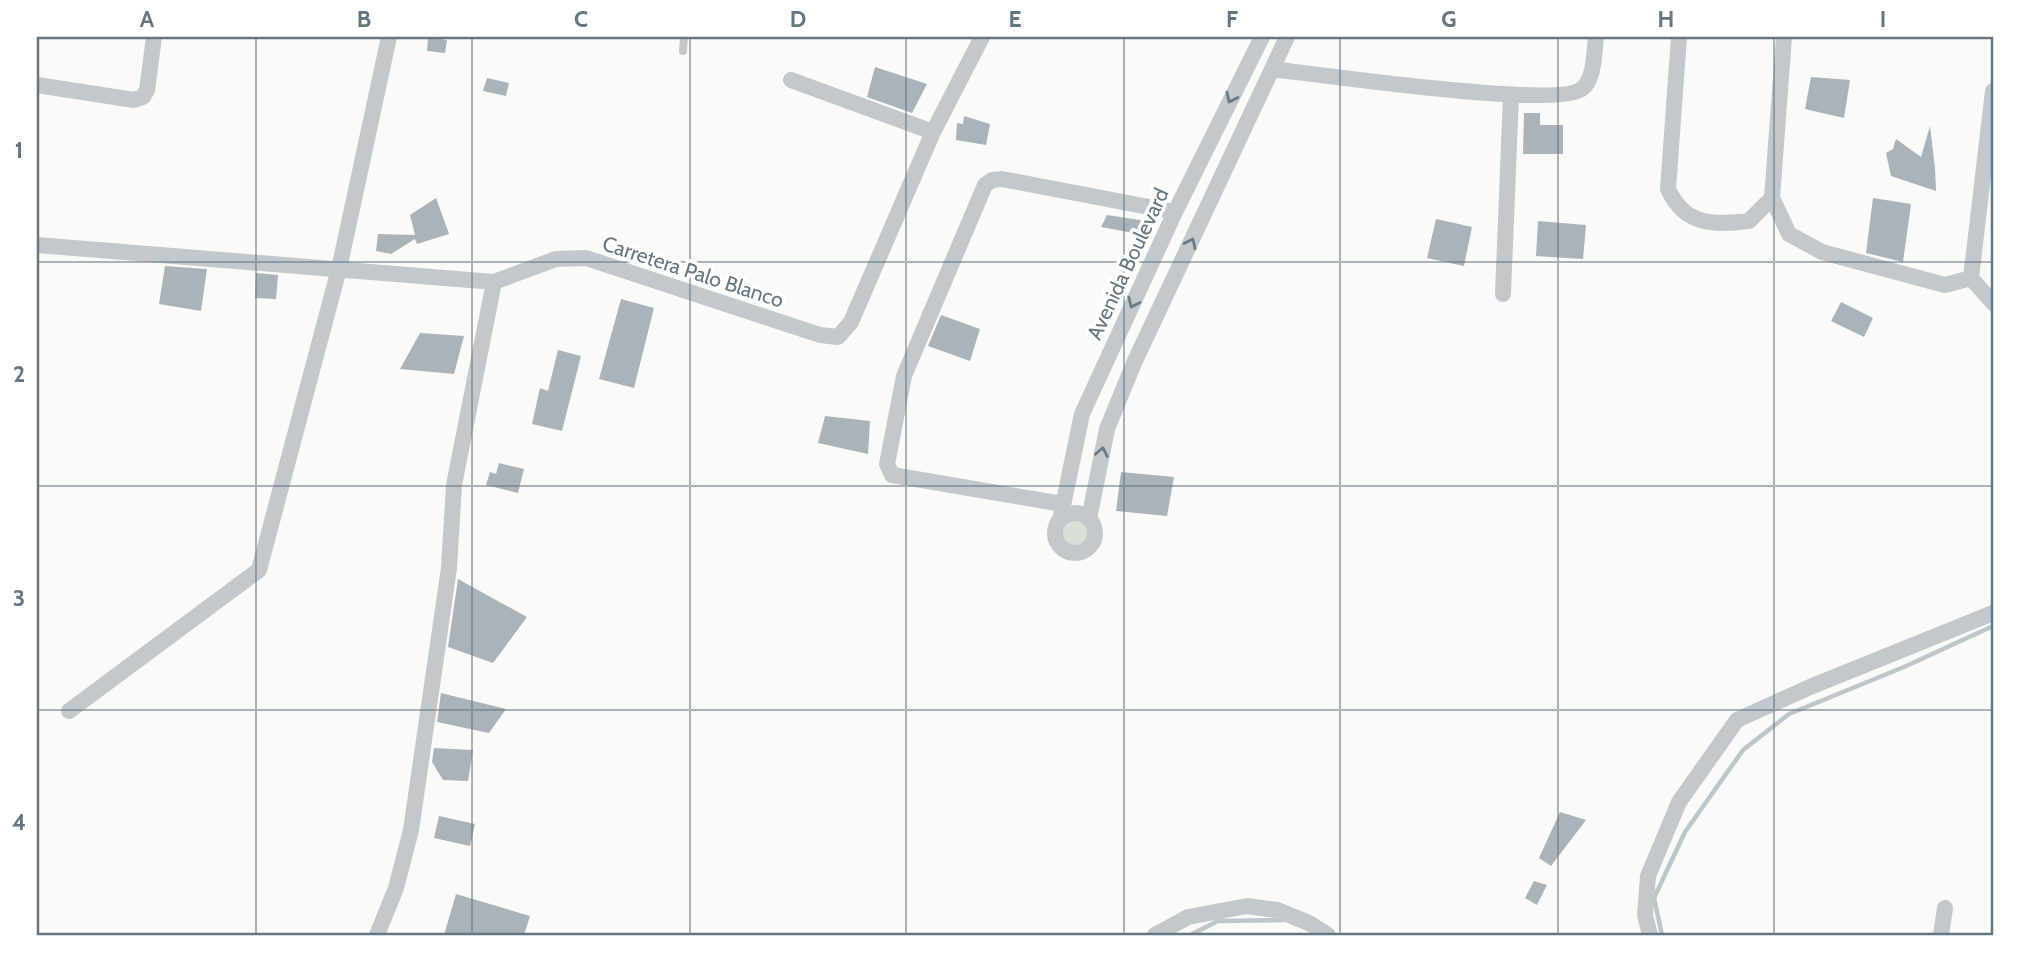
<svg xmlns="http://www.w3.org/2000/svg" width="2030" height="972" font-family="Cabin,sans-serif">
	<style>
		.green { fill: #dadfd7 }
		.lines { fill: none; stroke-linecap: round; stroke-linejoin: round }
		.stream { stroke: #bbc7cb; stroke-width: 4.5 }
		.building { fill: #aab3b9 }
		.service { stroke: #c3c8cc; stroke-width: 8 }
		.minor { stroke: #c3c8cc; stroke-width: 16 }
		.oneway { stroke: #6a7a87 }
		.grid { fill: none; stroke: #657683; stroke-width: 2; stroke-opacity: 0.55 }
		.labels { text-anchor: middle; stroke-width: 7; stroke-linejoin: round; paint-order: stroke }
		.street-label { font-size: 21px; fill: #657683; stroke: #fff }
		.neatline { fill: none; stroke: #657683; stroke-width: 2.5 }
		.grid-label { font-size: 23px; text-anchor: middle; font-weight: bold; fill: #657683 }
	</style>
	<rect width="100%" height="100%" fill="#fafaf8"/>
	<!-- green -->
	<path class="green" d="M1059 533a16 16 0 1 1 32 0a16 16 0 1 1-32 0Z"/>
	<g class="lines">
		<!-- stream -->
		<path class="stream" d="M1190,935L1218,921L1283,920
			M1662,935L1654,898L1685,832L1743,750L1789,714L1904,667L1993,626"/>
	</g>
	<!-- building -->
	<path class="building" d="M428,37L447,40L445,53L427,51Z
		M875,67L927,84L912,113L867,97Z
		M1811,77L1850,80L1844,118L1805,109Z
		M487,78L509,83L506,96L483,91Z
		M1524,113H1540V125H1563V154H1523Z
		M964,116L990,124L986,145L956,140L957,123L963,124Z
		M1930,126L1935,168L1936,191L1891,176L1886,153L1893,149L1896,139L1921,157Z
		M436,198L449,234L417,244L415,239L391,254L376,251L378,234L415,235L410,215Z
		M1873,198L1911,204L1903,262L1866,253Z
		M1107,215L1153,222L1149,236L1101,227Z
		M1436,219L1472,227L1464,266L1427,258Z
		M1538,221L1586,225L1583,259L1536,256Z
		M165,266L207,269L201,311L159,304Z
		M256,273L278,275L276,299L255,298Z
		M621,299L654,308L634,388L599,379Z
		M1841,302L1873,318L1864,337L1831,321Z
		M941,315L980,329L970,361L928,346Z
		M420,333L464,336L454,374L400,369Z
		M558,350L581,356L562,431L532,424L540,388L548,391Z
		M825,416L870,421L868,454L818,443Z
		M499,463L524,469L518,493L486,485L490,472L496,474Z
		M1121,472L1174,477L1167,516L1116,511Z
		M458,579L527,617L493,663L448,647Z
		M441,693L506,709L489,733L437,722Z
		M434,748L473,750L468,781L443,780L432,762Z
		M1560,812L1586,820L1551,866L1539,858Z
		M439,816L475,824L470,846L434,838Z
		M1534,881L1547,885L1537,905L1525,898Z
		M456,894L530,916L524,935H444Z"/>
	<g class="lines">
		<!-- service -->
		<path class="service" d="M683,51L684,37"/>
		<!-- minor -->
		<path class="minor" d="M1679,37L1668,189C1685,226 1713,225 1749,221L1772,198
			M1784,37L1772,198L1789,234L1822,252L1945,285L1971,278
			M1272,69C1317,74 1560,110 1583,88C1595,77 1594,51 1596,37
			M791,80L933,132
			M37,85L134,100L143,97L147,90L154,37
			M1993,91L1971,278L1993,303
			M37,245L494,282L556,259L586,258L820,335L838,337L851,322L933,132L982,37
			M1503,294L1511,95
			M1063,504L892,475L887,464L904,376L985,185L992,180L1002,179L1175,212
			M1055 533a20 20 0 1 1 40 0a20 20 0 1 1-40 0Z
			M1089,519L1107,429L1134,363L1287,37
			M1060,520L1082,414L1175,212L1262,37
			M69,711L259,570L339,269L389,37
			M377,935L396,888L411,830L449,568L454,485L494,282
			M1155,935L1188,917L1247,906L1277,910L1309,923L1328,935
			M1650,935L1645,915L1648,876L1679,802L1737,720L1810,687L1993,613
			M1941,935L1945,908"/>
	</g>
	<!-- one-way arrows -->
	<defs><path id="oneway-chevron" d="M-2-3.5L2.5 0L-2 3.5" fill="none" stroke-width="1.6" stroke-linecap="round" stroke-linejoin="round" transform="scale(1.75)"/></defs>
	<g class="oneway">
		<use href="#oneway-chevron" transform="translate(1231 98) rotate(116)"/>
		<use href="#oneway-chevron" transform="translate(1191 243) rotate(-65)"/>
		<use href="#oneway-chevron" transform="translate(1133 303) rotate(115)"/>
		<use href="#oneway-chevron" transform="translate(1102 452) rotate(-79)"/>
	</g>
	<!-- grid -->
	<path class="grid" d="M256,37V935M472,37V935M690,37V935M906,37V935M1124,37V935M1340,37V935M1558,37V935M1774,37V935M37,262H1993M37,486H1993M37,710H1993"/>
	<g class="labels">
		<!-- street labels -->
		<g class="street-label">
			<text transform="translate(1128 264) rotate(-65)" y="7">Avenida Boulevard</text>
			<text transform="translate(693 272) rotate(18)" y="7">Carretera Palo Blanco</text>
		</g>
	</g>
	<!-- border -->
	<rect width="2030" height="972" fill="none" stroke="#ffffff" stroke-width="77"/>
	<rect x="38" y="38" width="1954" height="896" class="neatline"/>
	<g class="grid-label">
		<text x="147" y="27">A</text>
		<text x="364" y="27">B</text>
		<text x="581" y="27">C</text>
		<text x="798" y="27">D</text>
		<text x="1015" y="27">E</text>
		<text x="1232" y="27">F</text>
		<text x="1449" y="27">G</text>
		<text x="1666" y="27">H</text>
		<text x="1883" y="27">I</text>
		<text x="19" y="158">1</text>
		<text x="19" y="382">2</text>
		<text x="19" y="606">3</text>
		<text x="19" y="830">4</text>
	</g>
</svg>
